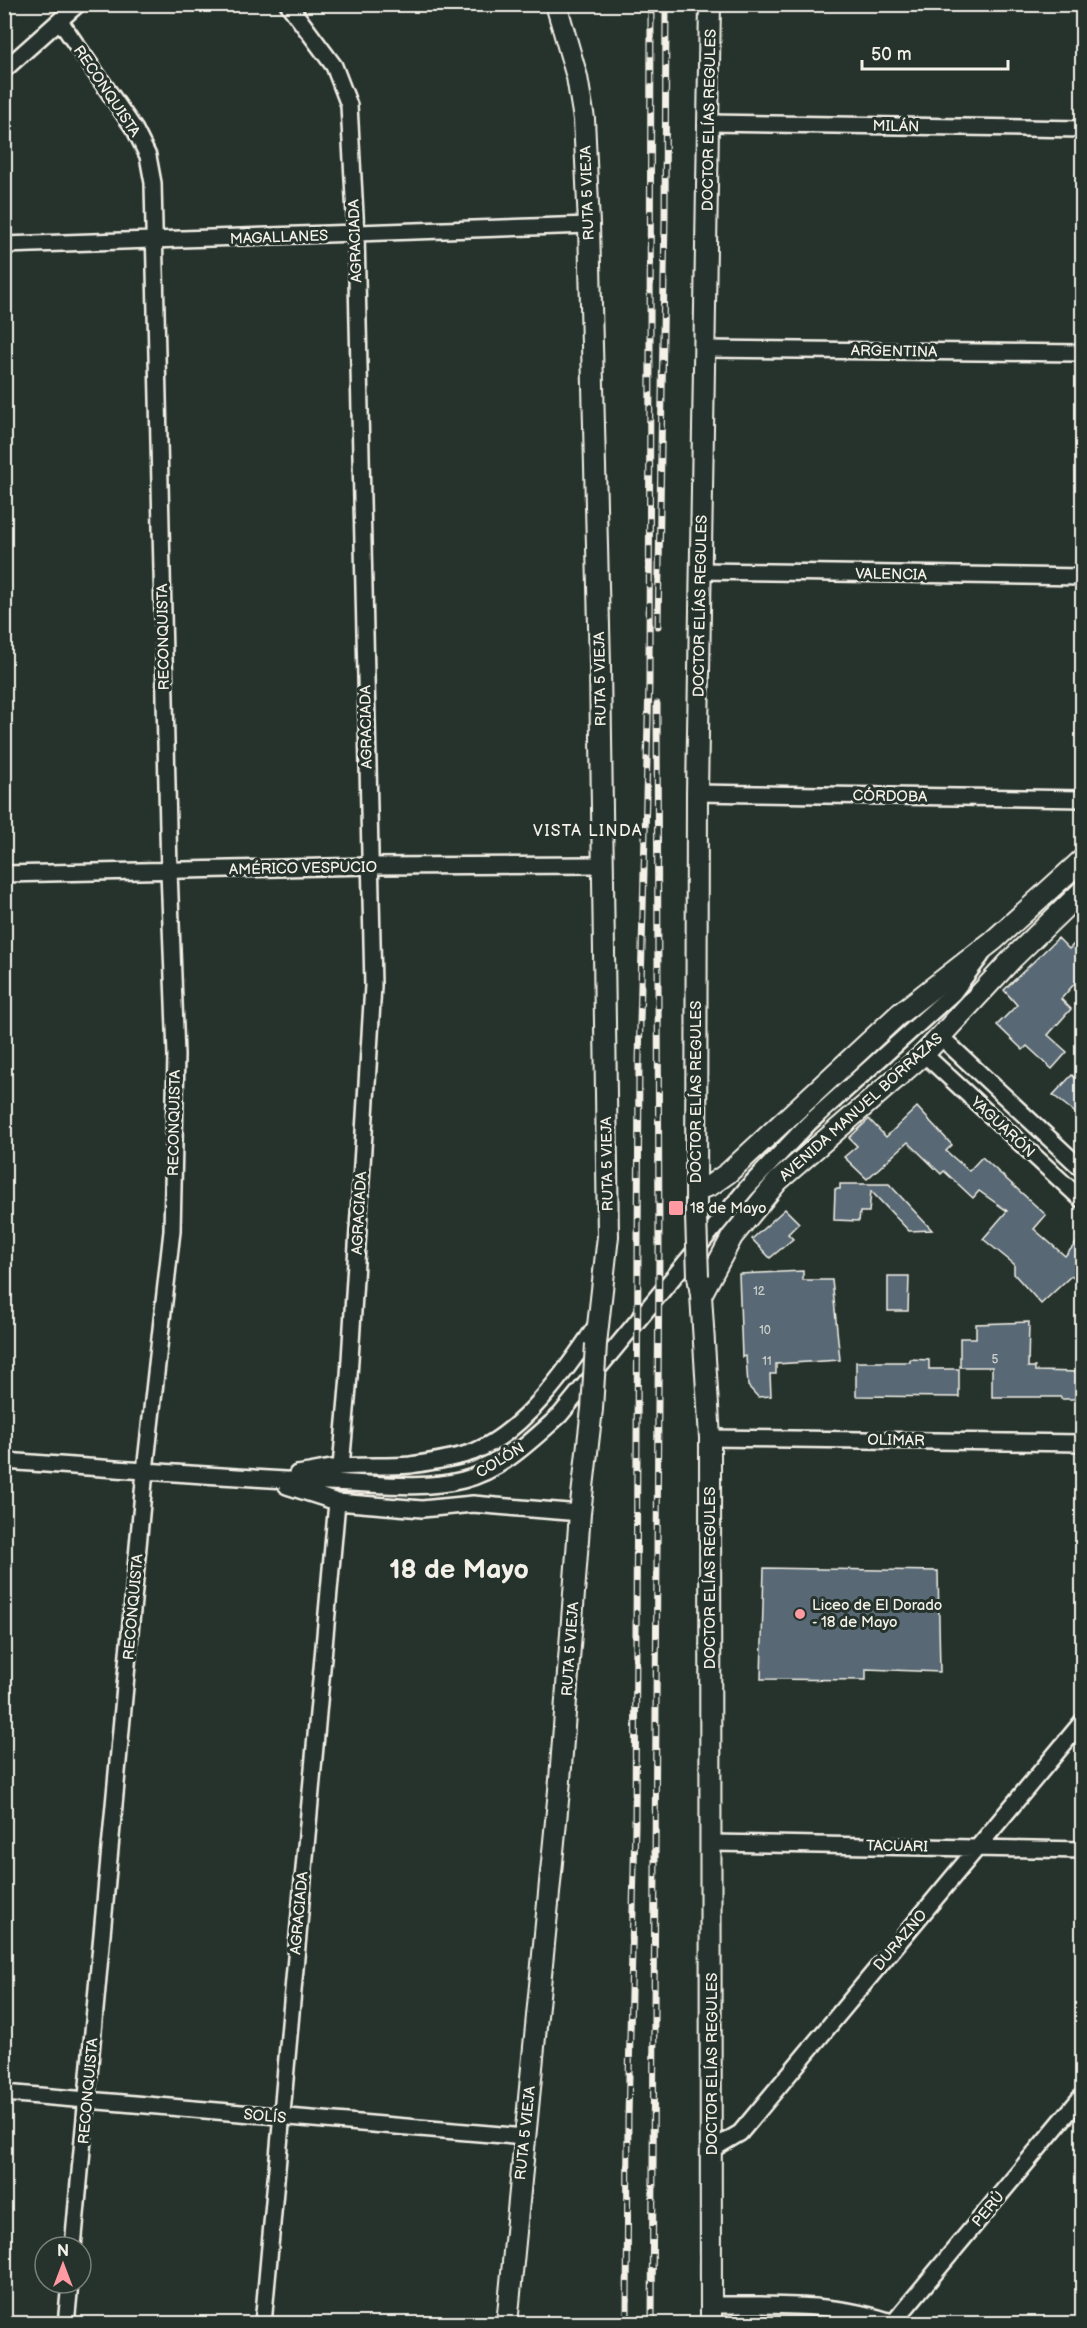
<svg xmlns="http://www.w3.org/2000/svg" width="1087" height="2328" font-family="'Balsamiq Sans',sans-serif">
	<style>
		.building { fill: #586975; stroke: #f4f1e8; stroke-width: 1.5 }
		.lines { fill: none; stroke-linecap: round; stroke-linejoin: round }
		.minor-casing { stroke: #f4f1e8; stroke-width: 20 }
		.tertiary-casing { stroke: #f4f1e8; stroke-width: 24 }
		.minor { stroke: #26332d; stroke-width: 15 }
		.tertiary { stroke: #26332d; stroke-width: 20 }
		.rail-casing { stroke: #f4f1e8; stroke-width: 7 }
		.rail { stroke: #26332d; stroke-width: 4.5; stroke-dasharray: 14; stroke-linecap: butt }
		.tertiary-bridge-casing { stroke: #f4f1e8; stroke-width: 24; stroke-linecap: butt }
		.tertiary-bridge { stroke: #26332d; stroke-width: 20 }
		.poi-dot { fill: #ff9aa2; stroke: #26332d; stroke-width: 2 }
		.labels { text-anchor: middle; stroke-width: 6; stroke-linejoin: round; paint-order: stroke }
		.number-label { font-size: 12px; fill: #cdcfcb }
		.street-label { font-size: 15px; fill: #f4f1e8; stroke: #26332d }
		.poi-label { font-size: 15px; fill: #f4f1e8; stroke: #26332d; text-anchor: start }
		.neighbourhood-label { font-size: 16px; letter-spacing: 1.5px; fill: #f4f1e8; stroke: #26332d }
		.town-label { font-size: 27px; font-weight: bold; fill: #f4f1e8; stroke: #26332d }
	</style>
	<rect width="100%" height="100%" fill="#26332d"/>
	<filter id="ink" filterUnits="userSpaceOnUse"><feTurbulence type="fractalNoise" baseFrequency=".0167" numOctaves="2"/><feDisplacementMap in="SourceGraphic" scale="12" xChannelSelector="R" yChannelSelector="G"/><feConvolveMatrix kernelMatrix="1 2 1 2 8 2 1 2 1" color-interpolation-filters="sRGB"/></filter>
	<g filter="url(#ink)">
		<!-- building -->
		<path class="building" d="M1083,935V974L1061,999L1071,1009L1048,1035L1067,1052L1052,1069L1027,1046L1023,1050L997,1025L1017,1005L1004,990L1058,938L1069,949Z
			M1072,1075L1083,1085V1119L1053,1095Z
			M917,1107L952,1145L946,1151L969,1171L982,1157L1046,1215L1034,1229L1065,1256L1083,1235V1285L1071,1276L1041,1304L1014,1274V1264L983,1239L1007,1211L979,1191L973,1198L944,1171L941,1174L908,1142L867,1179L844,1157L857,1146L849,1138L869,1119L886,1137Z
			M840,1184H889L932,1230L909,1231L871,1191L869,1212H860L859,1221L834,1220L835,1189H840Z
			M785,1209L799,1223L788,1234L793,1239L770,1258L752,1239Z
			M803,1271V1280H832L840,1360L776,1364V1374H770L771,1396L758,1397L748,1386L746,1356L742,1357L739,1274Z
			M888,1276H909L908,1311H888Z
			M1029,1322L1028,1367H1035V1371L1080,1372L1082,1399H1061V1397H992V1367H960V1338H976V1324Z
			M910,1359L929,1360V1369H959V1397L856,1396V1362H910Z
			M764,1568L938,1571L940,1672L866,1669V1680L761,1679Z"/>
		<g class="lines">
			<!-- minor casing -->
			<g class="minor-casing">
				<path id="minor" d="M288,4L334,66L349,105L356,234L373,986L349,1376L341,1467
					M60,21L135,130L148,156L153,183L169,871L176,1055L172,1231L145,1471L73,2247
					M4,70L78,4
					M709,123L1082,129
					M4,245L589,225
					M706,349L1082,353
					M700,571L1082,577
					M697,793L1082,799
					M4,874L370,866L602,865
					M941,1037L1082,1169
					M924,1054L1082,1200
					M710,1438L1082,1443
					M4,1461C112,1469 219,1477 327,1482C371,1483 419,1491 463,1480C501,1471 532,1440 560,1415L746,1189L809,1123L953,993L981,956
					M297,1474C312,1472 327,1468 342,1467C365,1465 388,1467 410,1465C431,1462 453,1459 473,1452C523,1433 569,1367 598,1323
					M287,1486L337,1502L422,1509L473,1504L580,1513
					M712,1843L1082,1850
					M4,2093L525,2137
					M711,2150L740,2133L1082,1722
					M711,2305C773,2305 838,2302 897,2324
					M894,2322L1082,2096
					M66,2324L70,2283
					M263,2324L337,1502"/>
			</g>
			<!-- tertiary casing -->
			<g class="tertiary-casing">
				<path id="tertiary" d="M556,4L577,77L584,119L589,225L600,666L608,1236L596,1344
					M696,1190L711,1185L728,1173L898,1015L994,940L1082,860
					M696,1216L697,793L710,4
					M698,1276L701,1295L710,1438L711,2324
					M701,1295L732,1237L778,1181L924,1054L1013,958L1082,891
					M507,2324L560,1780L580,1513L592,1409"/>
			</g>
			<!-- minor -->
			<use href="#minor" class="minor"/>
			<!-- tertiary -->
			<use href="#tertiary" class="tertiary"/>
			<!-- rail casing -->
			<g class="rail-casing">
				<path id="rail" d="M658,626L665,219L666,4
					M627,2324L628,2118L635,1825L639,1061L649,683L651,4
					M652,2324L659,1248L657,704"/>
			</g>
			<!-- rail -->
			<use href="#rail" class="rail"/>
			<!-- tertiary-bridge casing -->
			<g class="tertiary-bridge-casing">
				<path id="tertiary-bridge" d="M696,1216L698,1276
					M592,1409L596,1344"/>
			</g>
			<!-- tertiary-bridge -->
			<use href="#tertiary-bridge" class="tertiary-bridge"/>
		</g>
	</g>
	<!-- markers -->
	<g class="poi-dot">
		<rect x="668" y="1200" width="16" height="16" rx="3"/>
		<circle cx="800" cy="1614" r="6"/>
	</g>
	<g class="labels">
		<!-- number labels -->
		<g class="number-label">
			<text x="759" y="1295">12</text>
			<text x="765" y="1334">10</text>
			<text x="995" y="1363">5</text>
			<text x="767" y="1365">11</text>
		</g>
		<!-- street labels -->
		<g class="street-label">
			<text transform="translate(107 91) rotate(56)" y="5">RECONQUISTA</text>
			<text transform="translate(709 120) rotate(-89)" y="5">DOCTOR ELÍAS REGULES</text>
			<text transform="translate(896 126) rotate(1)" y="5">MILÁN</text>
			<text transform="translate(587 193) rotate(-92)" y="5">RUTA 5 VIEJA</text>
			<text transform="translate(279 237) rotate(-2)" y="5">MAGALLANES</text>
			<text transform="translate(355 241) rotate(-92)" y="5">AGRACIADA</text>
			<text transform="translate(894 351) rotate(1)" y="5">ARGENTINA</text>
			<text transform="translate(891 574) rotate(1)" y="5">VALENCIA</text>
			<text transform="translate(700 606) rotate(-89)" y="5">DOCTOR ELÍAS REGULES</text>
			<text transform="translate(163 637) rotate(-91)" y="5">RECONQUISTA</text>
			<text transform="translate(600 679) rotate(-91)" y="5">RUTA 5 VIEJA</text>
			<text transform="translate(366 727) rotate(-91)" y="5">AGRACIADA</text>
			<text transform="translate(890 796) rotate(1)" y="5">CÓRDOBA</text>
			<text transform="translate(303 868) rotate(-1)" y="5">AMÉRICO VESPUCIO</text>
			<text transform="translate(696 1092) rotate(-90)" y="5">DOCTOR ELÍAS REGULES</text>
			<text transform="translate(861 1107) rotate(-42)" y="5">AVENIDA MANUEL BORRAZAS</text>
			<text transform="translate(174 1123) rotate(-89)" y="5">RECONQUISTA</text>
			<text transform="translate(1003 1127) rotate(43)" y="5">YAGUARÓN</text>
			<text transform="translate(607 1164) rotate(-91)" y="5">RUTA 5 VIEJA</text>
			<text transform="translate(359 1213) rotate(-87)" y="5">AGRACIADA</text>
			<text transform="translate(896 1440) rotate(1)" y="5">OLIMAR</text>
			<text transform="translate(500 1460) rotate(-31)" y="5">COLÓN</text>
			<text transform="translate(710 1578) rotate(-90)" y="5">DOCTOR ELÍAS REGULES</text>
			<text transform="translate(133 1607) rotate(-85)" y="5">RECONQUISTA</text>
			<text transform="translate(570 1649) rotate(-86)" y="5">RUTA 5 VIEJA</text>
			<text transform="translate(897 1846) rotate(1)" y="5">TACUARI</text>
			<text transform="translate(299 1913) rotate(-85)" y="5">AGRACIADA</text>
			<text transform="translate(900 1940) rotate(-50)" y="5">DURAZNO</text>
			<text transform="translate(712 2064) rotate(-90)" y="5">DOCTOR ELÍAS REGULES</text>
			<text transform="translate(88 2091) rotate(-85)" y="5">RECONQUISTA</text>
			<text transform="translate(265 2116) rotate(5)" y="5">SOLÍS</text>
			<text transform="translate(525 2133) rotate(-84)" y="5">RUTA 5 VIEJA</text>
			<text transform="translate(988 2209) rotate(-50)" y="5">PERÚ</text>
		</g>
		<!-- poi labels -->
		<g class="poi-label">
			<text x="690" y="1213">18 de Mayo</text>
			<text x="812" y="1610">Liceo de El Dorado<tspan x="812" dy="17">- 18 de Mayo</tspan></text>
		</g>
		<!-- neighbourhood labels -->
		<g class="neighbourhood-label">
			<text x="588" y="836">VISTA LINDA</text>
		</g>
		<!-- town labels -->
		<g class="town-label">
			<text x="459" y="1578">18 de Mayo</text>
		</g>
	</g>
	<!-- margin -->
	<rect width="1087" height="2328" fill="none" stroke="#26332d" stroke-width="24"/>
	<rect x="12" y="12" width="1063" height="2304" fill="none" stroke="#f4f1e8" stroke-width="2" filter="url(#ink)"/>
	<!-- north arrow -->
	<g transform="translate(63 2265)"><circle r="28" fill="#26332d" stroke="#787f78" stroke-width="1.5"/>
	<path d="M0-4.5L10 22L0 15L-10 22Z" fill="#ff9aa2"/>
	<text y="-9" font-size="16" font-weight="bold" text-anchor="middle" fill="#f4f1e8">N</text>
	</g>
	<!-- scale -->
	<path d="M862 60v9h146v-9" fill="none" stroke="#f4f1e8" stroke-width="3"/>
	<text x="871" y="60" font-size="18" fill="#f4f1e8" stroke="#26332d" stroke-width="4.5" paint-order="stroke">50 m</text>
</svg>
